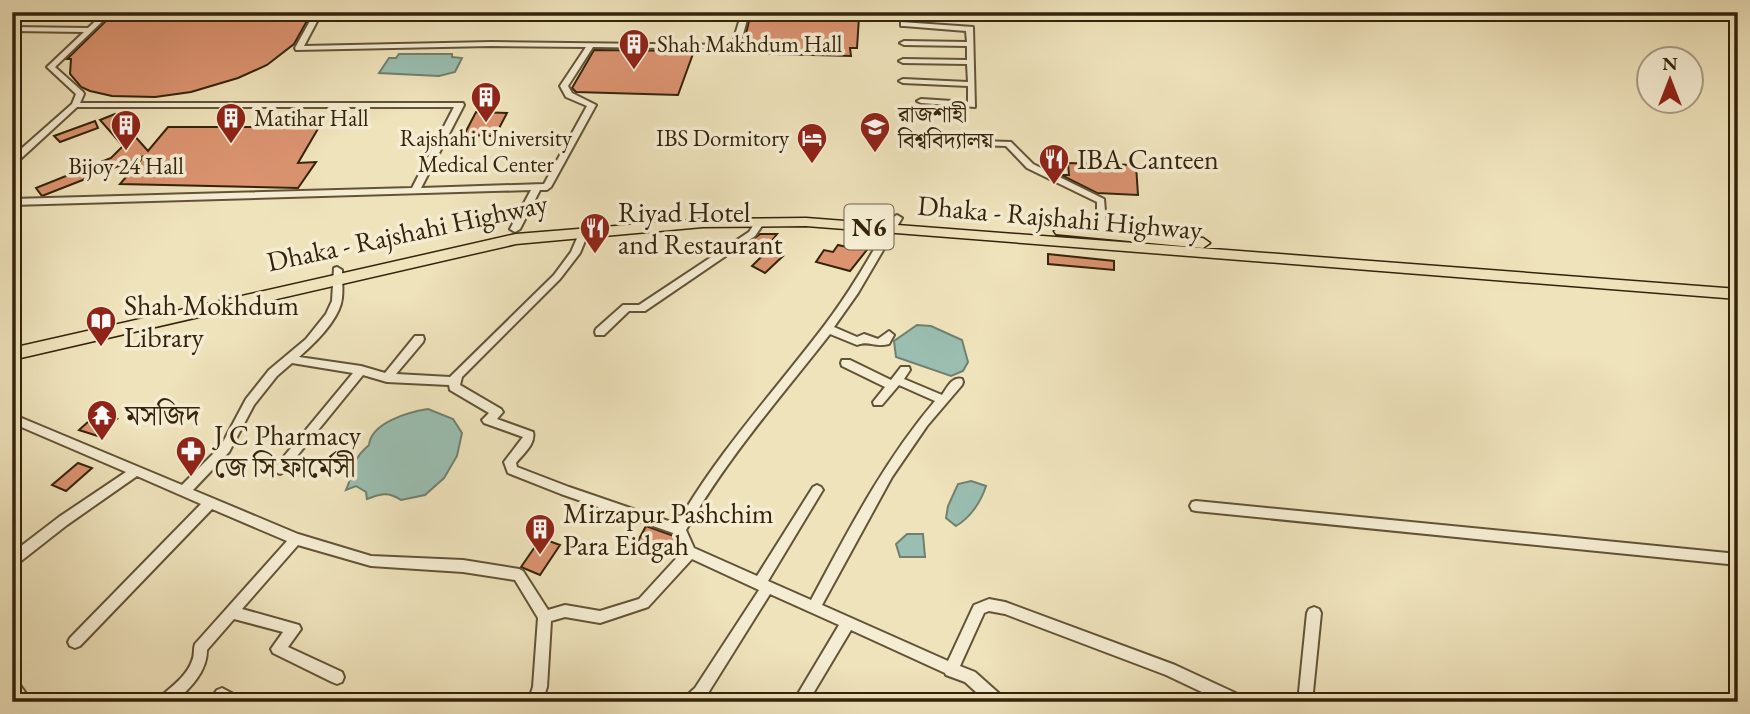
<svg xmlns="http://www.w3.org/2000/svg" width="1750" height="714" font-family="'EB Garamond','Noto Serif Bengali',serif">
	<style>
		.water { fill: #9abeb1; stroke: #71806e; stroke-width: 2 }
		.building { fill: #db9370; stroke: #34230a; stroke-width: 2 }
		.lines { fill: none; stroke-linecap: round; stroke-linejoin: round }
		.minor-casing { stroke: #635336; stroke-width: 4 }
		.highway-casing { stroke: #34230a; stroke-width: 3 }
		.minor { fill: #f5edd3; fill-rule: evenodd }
		.highway { fill: #efe3bc; fill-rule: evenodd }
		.labels { text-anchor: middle; stroke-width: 7; stroke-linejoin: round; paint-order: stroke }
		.far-poi-label { font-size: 23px; fill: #34230a; stroke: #f5edd3; text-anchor: start }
		.shield { fill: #f5edd3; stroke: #6e6046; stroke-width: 2 }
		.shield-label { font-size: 26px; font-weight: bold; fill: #34230a }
		.poi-label { font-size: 28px; fill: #34230a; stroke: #f5edd3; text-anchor: start }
		.street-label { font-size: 28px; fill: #34230a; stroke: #f5edd3 }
	</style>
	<rect width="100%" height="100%" fill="#efe3bc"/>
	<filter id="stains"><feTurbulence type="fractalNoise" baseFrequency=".00286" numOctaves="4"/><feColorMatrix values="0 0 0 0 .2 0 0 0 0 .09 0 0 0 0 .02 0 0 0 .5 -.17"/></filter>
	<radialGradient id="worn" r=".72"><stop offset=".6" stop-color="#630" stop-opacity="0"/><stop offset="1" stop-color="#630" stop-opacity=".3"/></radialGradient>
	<!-- water -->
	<path class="water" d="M399,54H452V57L462,58L455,72L439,76L379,73L389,58H396Z
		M917,325L931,326L962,340L968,362L963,371L951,376L896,357L894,341Z
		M428,409L453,419L462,433L457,456L444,478L425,495L401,500C388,491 380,494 367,499L366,492L356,486L346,490C355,470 350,461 369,445C371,423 408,412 428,409Z
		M971,481L986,486C981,502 970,518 956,526L946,518L948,506L958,484Z
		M907,534H923L925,557H900L896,544Z"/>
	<!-- building -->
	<path class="building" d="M115,12H312L294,44L267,65L238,78L191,92L155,97L112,96L90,91L81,87L70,74L71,59H67Z
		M751,12H854L853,16L859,17L857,48H850L851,56L738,53L743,47Z
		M594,50L694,51L678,95L576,92L572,88Z
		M476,112L507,113L495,136L464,135Z
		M115,114L148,151L168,127H319L298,163L316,162L298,188L120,184L144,156L42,196L36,188L111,158L123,146L100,120Z
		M95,121L98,128L60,142L54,136Z
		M1068,163L1136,165L1138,195L1097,193L1061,175H1069Z
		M760,234H777L764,251L740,250Z
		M861,244L870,246L850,271L816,262L824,250L833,252L838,245L855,249Z
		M768,250L783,256L765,273L752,266Z
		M1048,254L1114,261V270L1048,264Z
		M98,413L117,419L98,436L79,430Z
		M78,463L92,468L66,491L52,485Z
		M646,526L674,536L676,541L670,551L638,541Z
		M541,538L560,545L540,575L521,567Z"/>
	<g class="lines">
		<!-- minor casing -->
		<g class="minor-casing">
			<path id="minor" d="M105,12H112L55,67L83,92L84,94L80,103H463L464,105L421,188L544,184L587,106L566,97L560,86L586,47L491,46L296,50L295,48L315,12H322L304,46L491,42L732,45L742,12H749L740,46L732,49L593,47L568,86L572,93L596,105L551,187L547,190H540L520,229L515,232L510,229L531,190L12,205V199L412,188L454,107H77L15,164H12V157L72,104L76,94L47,67L84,32L12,31V27L88,28Z
				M901,22L973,27L975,107L921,103L917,101L921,99L968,102V86L903,83L899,81L903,79L968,82L967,64L903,63L899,61L903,59L967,60V46L904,45L900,43L904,41L967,42L966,31L904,26H901Z
				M916,139L1011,142L1033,164L1104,199L1107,235L1102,238L1097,235V202L1027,168L1006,146L919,143H916Z
				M897,215L902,218L858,293L834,327L857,337L864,334L878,339L889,331L894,335L889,344C873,348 870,340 857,345L830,334C780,398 726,459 686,530L694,548L757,576L813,487L817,485L821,487L823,490L821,493L768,581L811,600C848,531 884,461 935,401L899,385L882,405H874L873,402L885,387L842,366L841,363L842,360H850L891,380L901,367H909L910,370L904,379L942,395C947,388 952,376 962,379L963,382L962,385L927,426L892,477L822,605L948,661L974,605L989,599L1005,602L1175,665L1244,697L1246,702H1223L1166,675L1005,614L989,611L984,613L960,666L975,672L1003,697L1005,702H987L965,682L946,675L945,673L851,630L808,702H793L839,625L770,594L705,698L701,702H683L685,697L695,688L759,590L692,559L648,607L600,623L565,617L551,621L547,687L542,702H528L533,687L538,618L515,580L463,572L371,566L298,545L242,609L299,625L301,629L288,647L342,672L344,677L342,682L337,684L332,682L273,653L271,649L283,632L234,619L207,650C207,672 190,688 175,702H158L160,697C171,687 187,676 192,661C195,655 193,650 195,644L287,541L212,509L80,646L75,648L70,646L68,642L70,638L201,504L137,476L67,525L16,565L12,566V553L59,517L126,472L12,423V414L182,485L221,446L246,399L269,370L306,339L326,314L332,301L334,268L337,267L342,270C342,279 343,289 342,298C340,319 314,344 299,357L361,366L385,373L415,336H423L424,339L423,342L396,374L450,377L554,275L571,252L581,229L584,228L589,231L580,253L560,279L462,377L460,385L501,409L503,412L497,419L533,432C536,444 523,454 516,463L517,467L569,487L677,524C718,452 774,392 824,326C850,292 871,255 892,218ZM292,363L353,373L276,466L274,469L276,472L280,474L284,472L363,375L387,382L449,385L450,390L489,413L482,420L484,423L523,437L504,462L508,473L561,494L676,534L683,551L639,599L600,611L565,605L548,610L523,571L519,569L463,560L371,556L298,534L193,490L229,452L254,405L277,376Z
				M759,220L764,223L755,236L645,311H629L604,335H596L595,332L596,329L623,305H639L749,232L756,221Z
				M1196,501L1738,554V565L1196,511L1192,510L1190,506L1192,502Z
				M1314,607L1319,609L1321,613L1312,702H1298L1307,613L1309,609Z
				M12,679L17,681L32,702H16L12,697Z
				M222,688L239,697L241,702H208L217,690Z"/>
		</g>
		<!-- highway casing -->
		<g class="highway-casing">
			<path id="highway" d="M806,218L1738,289V299L806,226L703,227L516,244L12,360V348L516,234L703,219Z
				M1061,227L1203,238L1210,243L1203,248L1056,234L1054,231Z"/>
		</g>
		<!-- minor -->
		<use href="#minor" class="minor"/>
		<!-- highway -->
		<use href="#highway" class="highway"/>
	</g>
	<!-- icons -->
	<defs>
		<g id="building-pin" transform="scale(1.575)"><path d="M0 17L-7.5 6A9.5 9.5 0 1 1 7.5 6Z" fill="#8f2418" stroke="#f5edd3"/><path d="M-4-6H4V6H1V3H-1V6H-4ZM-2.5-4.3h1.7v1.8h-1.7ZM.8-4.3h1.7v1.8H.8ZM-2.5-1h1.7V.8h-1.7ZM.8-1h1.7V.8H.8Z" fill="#fff"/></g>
		<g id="university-pin" transform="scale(1.575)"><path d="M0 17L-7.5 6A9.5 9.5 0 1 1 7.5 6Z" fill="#8f2418" stroke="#f5edd3"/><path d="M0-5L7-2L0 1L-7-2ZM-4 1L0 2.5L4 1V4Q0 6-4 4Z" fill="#fff"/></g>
		<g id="hotel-pin" transform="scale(1.575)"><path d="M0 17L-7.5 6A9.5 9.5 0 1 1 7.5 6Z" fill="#8f2418" stroke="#f5edd3"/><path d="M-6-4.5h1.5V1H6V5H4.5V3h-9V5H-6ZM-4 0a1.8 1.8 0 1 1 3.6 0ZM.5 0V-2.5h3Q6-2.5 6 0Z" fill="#fff"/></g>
		<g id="restaurant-pin" transform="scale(1.575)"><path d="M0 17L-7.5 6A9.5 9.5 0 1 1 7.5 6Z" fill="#8f2418" stroke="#f5edd3"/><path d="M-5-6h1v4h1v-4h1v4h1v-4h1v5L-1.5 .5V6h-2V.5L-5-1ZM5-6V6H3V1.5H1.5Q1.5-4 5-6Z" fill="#fff"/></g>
		<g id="library-pin" transform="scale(1.575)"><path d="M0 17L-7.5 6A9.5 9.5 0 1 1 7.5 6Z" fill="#8f2418" stroke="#f5edd3"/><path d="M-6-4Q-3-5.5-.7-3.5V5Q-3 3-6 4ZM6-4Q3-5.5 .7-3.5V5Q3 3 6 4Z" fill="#fff"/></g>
		<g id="temple-pin" transform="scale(1.575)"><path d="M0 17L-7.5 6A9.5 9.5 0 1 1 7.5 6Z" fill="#8f2418" stroke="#f5edd3"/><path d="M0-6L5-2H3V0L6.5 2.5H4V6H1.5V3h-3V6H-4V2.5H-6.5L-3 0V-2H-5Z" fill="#fff"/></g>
		<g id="pharmacy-pin" transform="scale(1.575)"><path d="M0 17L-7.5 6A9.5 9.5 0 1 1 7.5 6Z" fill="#8f2418" stroke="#f5edd3"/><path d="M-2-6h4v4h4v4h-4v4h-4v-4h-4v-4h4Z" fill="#fff"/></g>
	</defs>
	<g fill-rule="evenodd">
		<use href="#building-pin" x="634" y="44"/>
		<use href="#building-pin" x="486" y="97"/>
		<use href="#building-pin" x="231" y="118"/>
		<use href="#building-pin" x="126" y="125"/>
		<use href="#university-pin" x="875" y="127"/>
		<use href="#hotel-pin" x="812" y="138"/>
		<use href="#restaurant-pin" x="1054" y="159"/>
		<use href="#restaurant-pin" x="595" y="228"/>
		<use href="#library-pin" x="101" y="321"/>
		<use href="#temple-pin" x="102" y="415"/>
		<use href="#pharmacy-pin" x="191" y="451"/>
		<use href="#building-pin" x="540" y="529"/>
	</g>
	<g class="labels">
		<!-- far-poi labels -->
		<g class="far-poi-label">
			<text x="657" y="52">Shah Makhdum Hall</text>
			<text x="898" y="122">রাজশাহী<tspan x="898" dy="26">বিশ্ববিদ্যালয়</tspan></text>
			<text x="254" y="126">Matihar Hall</text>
			<text x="486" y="146" text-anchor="middle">Rajshahi University<tspan x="486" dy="26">Medical Center</tspan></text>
			<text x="789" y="146" text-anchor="end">IBS Dormitory</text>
			<text x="126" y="174" text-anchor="middle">Bijoy 24 Hall</text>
		</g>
		<!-- shield labels -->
		<rect class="shield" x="844.5" y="204.5" width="49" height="45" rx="5"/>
		<g class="shield-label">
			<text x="869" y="236">N6</text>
		</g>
		<!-- poi labels -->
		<g class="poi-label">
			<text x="1077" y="169">IBA Canteen</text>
			<text x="618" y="222">Riyad Hotel<tspan x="618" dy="32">and Restaurant</tspan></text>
			<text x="124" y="315">Shah Mokhdum<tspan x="124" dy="32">Library</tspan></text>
			<text x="125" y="425">মসজিদ</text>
			<text x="214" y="445">J C Pharmacy<tspan x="214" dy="32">জে সি ফার্মেসী</tspan></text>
			<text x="563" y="523">Mirzapur Pashchim<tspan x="563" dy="32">Para Eidgah</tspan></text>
		</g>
		<!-- street labels -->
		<g class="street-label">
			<text transform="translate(1060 217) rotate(5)" y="10">Dhaka - Rajshahi Highway</text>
			<text transform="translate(407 232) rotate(-12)" y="10">Dhaka - Rajshahi Highway</text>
		</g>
	</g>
	<!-- margin -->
	<rect width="1750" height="714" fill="none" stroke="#efe3bc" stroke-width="42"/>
	<rect x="14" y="14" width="1722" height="686" fill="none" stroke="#34230a" stroke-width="3.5"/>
	<rect x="21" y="21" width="1708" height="672" fill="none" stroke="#34230a" stroke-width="2"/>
	<!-- north arrow -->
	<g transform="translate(1670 80)"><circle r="33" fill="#f5edd3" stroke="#a89c83" stroke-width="2"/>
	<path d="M0-5L12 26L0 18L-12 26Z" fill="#8f2418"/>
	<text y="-10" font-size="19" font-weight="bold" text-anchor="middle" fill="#34230a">N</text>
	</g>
	<rect width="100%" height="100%" filter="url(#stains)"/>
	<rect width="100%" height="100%" fill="url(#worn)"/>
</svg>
